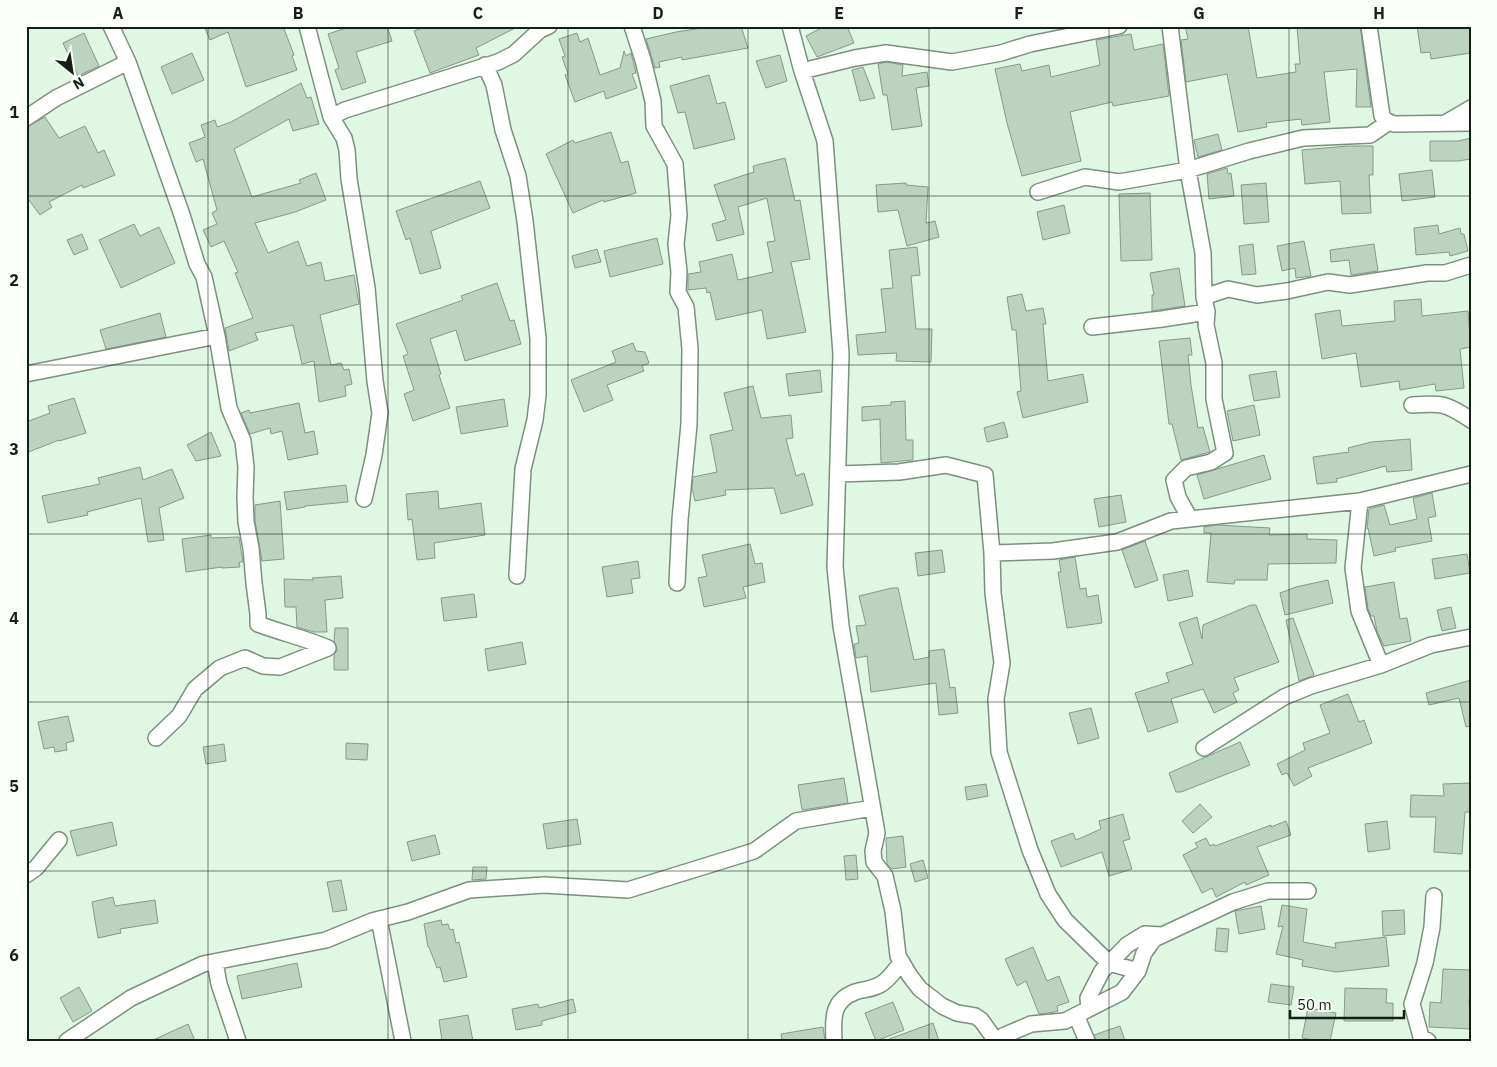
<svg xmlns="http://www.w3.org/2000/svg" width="1497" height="1067" font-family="'IBM Plex Sans',sans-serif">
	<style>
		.building { fill: #bcd3bf; stroke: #859b88 }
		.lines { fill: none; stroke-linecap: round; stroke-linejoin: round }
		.minor-casing { stroke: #7b917e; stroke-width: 18 }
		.minor { stroke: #fff; stroke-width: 15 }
		.grid { fill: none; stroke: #151e17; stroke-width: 1; stroke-opacity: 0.55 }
		.neatline { fill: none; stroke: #151e17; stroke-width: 2 }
		.grid-label { font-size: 16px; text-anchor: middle; font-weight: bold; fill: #151e17 }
	</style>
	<rect width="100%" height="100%" fill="#dff7e3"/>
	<!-- building -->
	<path class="building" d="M204,26H283L294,55L292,56L297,70L246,87L228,32L210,40Z
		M352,26H387L392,41L356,52L366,82L342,90L335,70L339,68L328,34Z
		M427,26H519L476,48L479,55L430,73L414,31Z
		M715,26H741L748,48L682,60V57L659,62L660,67L655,68L646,39L676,32Z
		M825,26H847L854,43L817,57L806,36Z
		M1185,26H1248L1257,78L1296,72L1295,64H1300L1297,26H1360L1371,107H1356L1357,69L1324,72L1330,122L1302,125L1301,119L1266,123L1267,127L1238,132L1227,74L1186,82L1181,40L1188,39Z
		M1417,26H1471V53L1431,59L1430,52L1421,53Z
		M84,33L99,66L78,76L63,43Z
		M577,33L580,42L588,38L600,75L620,68L624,51L626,56L631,53L636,73L632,74L637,88L606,99L604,91L575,102L565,75L568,74L562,57L565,56L559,39Z
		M1131,34L1134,50L1163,44L1169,96L1113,106L1112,102L1070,112L1081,161L1022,176L1007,123L995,69L1020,64L1022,71L1049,65L1051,77L1100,65L1096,40Z
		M192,53L204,80L172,94L161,67Z
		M780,55L787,81L766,88L756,61Z
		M886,62L903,65L902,76L927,72L929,86L916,88L922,126L892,130L887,95H883L878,64Z
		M863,67L875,98L860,101L852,70Z
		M709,75L717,104L725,102L735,139L694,149L685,112L678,113L670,86Z
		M301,83L307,98L311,97L319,124L293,131L289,119L234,149L252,197L301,183L299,180L316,173L326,200L295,212L255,223L268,253L298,241L307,266L321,262L325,281L354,275L359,304L320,315L331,365L341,363L344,370L349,369L352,384L345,386L346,396L319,402L314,361L302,364L293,325L255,333L258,340L229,351L225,328L253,318L235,273L238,272L224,241L211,247L203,230L217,224L212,213L217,210L203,159L196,162L189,143L205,137L201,125L215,120L217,127L231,122Z
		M45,117L59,138L85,126L98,153L104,150L115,175L83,188L82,185L49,202L52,207L40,215L26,196V127Z
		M611,132L621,163L628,161L636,193L604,202L603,200L573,213L546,154L573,140L575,143Z
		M1218,134L1222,150L1198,157L1194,140Z
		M1471,138V159L1458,161H1430V141H1458Z
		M1348,146H1373V175H1369L1371,213L1342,214L1340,181L1305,184L1302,150Z
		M785,158L795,201L800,200L810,259L791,262L806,332L767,339L762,310L716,320L710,292L707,293L706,288L688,290V274L701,272L699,262L732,254L738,280L773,272L767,242L775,241L767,198L738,207L744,234L717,241L712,224L726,220L714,185L754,172L753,166Z
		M1227,168L1228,174L1231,173L1234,196L1209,199L1207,174Z
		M1432,170L1435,197L1402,201L1399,174Z
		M480,181L490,208L431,231L441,268L420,274L410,238L406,240L396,211Z
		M906,183V185L928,187L926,223L935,221L939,237L907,246L898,210L878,212L876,185Z
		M1266,183L1269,222L1244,224L1241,185Z
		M1150,193L1152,260L1121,261L1119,194Z
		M1064,205L1070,233L1043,240L1037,212Z
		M134,224L140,236L159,227L175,263L121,288L99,240Z
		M1438,225L1439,234L1460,228L1461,234H1464L1468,251L1450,256L1449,252L1416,255L1414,228Z
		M82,234L88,249L74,255L67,240Z
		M657,238L663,264L610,277L604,251Z
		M1304,241L1311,276L1296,278L1295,268L1282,271L1277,246Z
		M1253,244L1256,274L1242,275L1239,246Z
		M1374,244L1378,271L1351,275L1349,260L1331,262L1330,250Z
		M917,247L920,275L911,276L916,329H932L931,362L896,361L897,353L858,355L856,335L886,332L881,289L893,288L889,250Z
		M597,249L601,262L575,268L572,256Z
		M1179,268L1185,306L1152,311V295H1154L1150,273Z
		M497,283L510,321L514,320L521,344L465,361L456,330L430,339L441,374L439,375L450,408L413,421L404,394L414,390L403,356L408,354L396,324L463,300L461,296Z
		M1022,294L1026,311L1043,308L1046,324H1043L1048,381L1083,374L1088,402L1023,418L1017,392L1021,391L1016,330H1012L1007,297Z
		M1421,299L1422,316L1468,311L1471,347L1460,349L1464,388L1436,391L1435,384L1400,390L1399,381L1361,387L1356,353L1322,359L1315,314L1340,310L1342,326L1395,321L1394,301Z
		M160,313L166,337L106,349L100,330Z
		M1190,338L1192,355H1188L1191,385L1198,428L1203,427L1210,452L1181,460L1172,424H1169L1159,341Z
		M633,343L636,351L645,352L649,363L642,366L644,371L607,385L613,400L584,412L571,380L616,362L612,351Z
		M820,370L822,392L789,396L786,374Z
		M1276,371L1280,397L1254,401L1249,375Z
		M753,386L761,418L791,415L793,438L786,439L796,476L804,473L813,505L781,514L774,488L725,490L726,495L695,501L692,488L693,477L717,472L710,435L733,430L724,393Z
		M74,398L86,433L59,441V440L26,453V422L50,413L48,406Z
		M504,399L508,426L461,434L456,407Z
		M905,401L906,440H913V460L881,463L880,419L862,421V407L891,405V402Z
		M299,403L305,433L314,431L318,454L288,460L282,431L271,434L270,428L250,434L241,413L249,410L250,413Z
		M1254,405L1260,435L1233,441L1227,411Z
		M1004,422L1008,437L987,442L984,428Z
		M211,432L221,456L196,461L187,445Z
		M1410,439L1412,470L1387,472L1386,466L1336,479L1337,482L1317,484L1313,457L1349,452L1348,448L1371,442Z
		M1264,455L1271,479L1204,499L1197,475Z
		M140,467L143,480L172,469L184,498L159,508L164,540L148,542L141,498L87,512L88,515L48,523L42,496L100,484L98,478Z
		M346,485L348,502L305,506V507L287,510L284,492Z
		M438,491L439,509L481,503L485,535L434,543L435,558L417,560L412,519L408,520L406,494Z
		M1432,493L1436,516L1428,518L1432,541L1395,548L1396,551L1374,556L1368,528L1367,529L1369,509L1384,505L1390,525L1417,519L1413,498Z
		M1121,495L1126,522L1099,527L1094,499Z
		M280,501L284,559L262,561L255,521V505Z
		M1218,525L1270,528L1269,535L1307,534V539L1337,540L1336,563L1268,564L1267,580H1235L1234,584L1207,582L1211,533H1204V527Z
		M211,535V538L239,537L243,562H239L240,567L222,568V567L186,572L182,539Z
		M1145,541L1158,580L1135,588L1122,550Z
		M750,544L755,564L762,563L765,582L743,587L746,598L704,607L698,578L707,576L702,555Z
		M942,550L945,572L918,576L915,553Z
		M1467,554L1470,573L1435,579L1432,559Z
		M1075,557L1080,589L1086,588L1087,597L1098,595L1102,623L1067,628L1058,572H1061L1059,560Z
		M638,561L640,578L631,579L633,593L607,597L602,567Z
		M1188,570L1193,596L1168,601L1163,575Z
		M341,576L343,598L325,600L327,632H314L297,627L296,607H285L284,579L313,580L312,578Z
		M1328,580L1333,603L1285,615L1280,593L1296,587Z
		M1394,582L1400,619L1407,618L1411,641L1384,646L1377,631L1374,616H1371L1368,609L1365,587Z
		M892,588H898L914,660L929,657V651L944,649L950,688L955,687L958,713L939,715L936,683L871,692L867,656L856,658L854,644L859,643L856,626L866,625L859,596Z
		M474,594L477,617L444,621L441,598Z
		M1251,605H1256L1279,662L1234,678L1239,690L1233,693L1237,702L1214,713L1203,689L1171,699L1178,722L1148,732L1135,693L1169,682L1166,673L1193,664L1179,623L1197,617L1202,639L1203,625Z
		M1451,607L1456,628L1442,631L1437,610Z
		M1293,618L1314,675L1299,681L1286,620Z
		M335,628H348V670H334V655L337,650L334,641Z
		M522,642L526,664L488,671L485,649Z
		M1471,680V726L1466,727L1459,698L1429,705L1426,693Z
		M1348,694L1359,722L1364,720L1372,743L1308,768L1312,776L1294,786L1287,773L1282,775L1277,764L1305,750L1303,743L1330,733L1320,705Z
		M1091,708L1099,738L1078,744L1069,713Z
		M68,716L74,741L66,743L67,750L55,752L54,747L44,749L38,722Z
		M1240,742L1250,765L1181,792H1176L1169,773Z
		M346,743L368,744L367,760L346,759Z
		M224,744L226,761L206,764L203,747Z
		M844,778L848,803L802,810L798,785Z
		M1471,783V812H1465L1462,854L1434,852L1436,817H1410L1411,795L1444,796L1443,784Z
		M986,784L988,796L967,800L965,787Z
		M1200,804L1212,817L1193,833L1182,821Z
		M1123,814L1130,839L1123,841L1132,869L1109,876L1102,852L1061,867L1051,841L1073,833L1076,840L1101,829L1099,821Z
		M577,819L581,844L547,849L543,824Z
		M1286,821L1291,835L1257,847L1269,875L1246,885L1245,882L1216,897L1212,888L1202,893L1183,855L1198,847L1195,843L1206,838L1210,846L1214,844L1215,846L1271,825V827Z
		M1387,821L1390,849L1368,852L1365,824Z
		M112,822L117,845L77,856L70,831Z
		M435,835L440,854L412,861L407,842Z
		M903,836L906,867L892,869L887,864L886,838Z
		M856,855L858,879L846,880L844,856Z
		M923,860L928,878L915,882L910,864Z
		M473,867H487L486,879L472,880Z
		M341,880L347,910L333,912L327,882Z
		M113,897L115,906L155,900L158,923L120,929L121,933L98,938L92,902Z
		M1282,905L1307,909L1303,942L1336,948L1335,943L1386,937L1389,966L1336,972L1302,966L1303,960L1276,954L1283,926L1278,927Z
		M1261,906L1265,929L1239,934L1235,911Z
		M1404,910L1405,934L1383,936L1382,911Z
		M441,920L442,925L448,924L450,930L453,929L456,943L459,942L467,977L444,982L440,967L437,968L429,947H428L424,924Z
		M1217,928L1229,929L1227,952L1215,951Z
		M1033,947L1047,981L1059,976L1069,1002L1057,1006L1058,1011L1055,1012L1039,1014L1026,981L1017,986L1005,959Z
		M297,963L302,987L242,999L237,976Z
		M1443,969L1471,970L1469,1004H1471V1029L1429,1027L1430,1002L1441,1003Z
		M1271,984L1294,987L1291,1005L1268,1002Z
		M79,987L92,1011L73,1022L60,998Z
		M1345,988L1387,989L1386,1003H1393V1021H1344Z
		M573,999L576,1012L542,1021V1025L516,1030L512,1009L538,1004L539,1008Z
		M893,1002L904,1030L876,1041L865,1013Z
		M1308,1008L1336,1013L1330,1041H1319L1302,1038Z
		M468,1015L473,1041H442L439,1020Z
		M933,1023L939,1041H889V1039Z
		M188,1024L195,1041H151Z
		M1120,1026L1125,1041H1096L1094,1035Z
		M823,1027L825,1041H782L781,1034Z"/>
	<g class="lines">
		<!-- minor casing -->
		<g class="minor-casing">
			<path id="minor" d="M111,26L128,62L182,215L197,264L204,277L217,336L229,408L243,441L246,467L245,497L246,522L251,548L254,583L258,614V624C282,633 305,638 328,648L280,667L263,666L245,658L220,668L195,689L179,716L156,738
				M307,26L331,117L344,138L347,150L349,179L367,288L375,381L380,413L374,455L364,499
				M632,26L643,60L653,101L654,126L675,164L679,215L676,244L679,272L678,292L686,307L690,349L689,424L680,520L677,583
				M790,26L802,71L825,141L841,354L835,567L841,626L877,833L873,851L874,862L885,876L893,911L898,956L910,976L920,989L942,1006L957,1013L975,1016L981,1020L996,1041
				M1369,26L1382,116L1385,120L1394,124L1471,123
				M485,65L494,85L503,130L518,176L525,221L538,338V395L535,420L523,469L517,576
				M802,71L855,58L886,53L952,62L1001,53L1030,44L1119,26
				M331,117L345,110L498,62L514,54L540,30L549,26
				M26,118L56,98L128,62
				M1447,122L1471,108
				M1038,192L1085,177L1119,182L1188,170L1249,151L1303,138L1370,135L1389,122
				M1204,297L1228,289L1257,295L1287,291L1328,282L1350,285L1427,273H1445L1471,265
				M1092,327L1162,319L1207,312L1204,297L1203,253L1188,170L1170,26
				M26,374L217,336
				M1412,405C1442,403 1446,403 1471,420
				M838,474L899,472L946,465L985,475L992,553L1053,551L1117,542L1171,521L1360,501L1471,474
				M1360,501L1353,568L1359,611L1381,665
				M1190,519L1178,497L1174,480L1186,468L1211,462L1225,453L1214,399V363L1206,325L1207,312
				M992,553L993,593L1002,663L996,699L999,752L1030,850L1048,894L1065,920L1109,963L1138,971
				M1204,748L1284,697L1311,686L1381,665L1431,645L1471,637
				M26,875L36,868L59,840
				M379,919L403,1041
				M215,962L219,984L238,1041
				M1089,1009L1088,998L1102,971L1127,945L1145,934L1162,935
				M1076,1015L1087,1041
				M67,1041L131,998L203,964L326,940L372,921L408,912L469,890L544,885L628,890L754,851L796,821L872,808
				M834,1041C833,1020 831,1001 855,992C864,989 876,989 884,982C891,977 896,968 902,962
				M999,1041L1003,1036L1031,1024L1065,1021L1122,992L1138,971L1144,953L1154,939L1233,902L1268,891H1308
				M1428,1041L1421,1037L1412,1004L1425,963L1432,927L1434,896"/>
		</g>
		<!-- minor -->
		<use href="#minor" class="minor"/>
	</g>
	<!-- grid -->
	<path class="grid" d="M208,26V1041M388,26V1041M568,26V1041M748,26V1041M929,26V1041M1109,26V1041M1289,26V1041M26,196H1471M26,365H1471M26,534H1471M26,702H1471M26,871H1471"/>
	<!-- border -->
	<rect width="1497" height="1067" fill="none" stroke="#fafffa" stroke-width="55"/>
	<!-- north arrow -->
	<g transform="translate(72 72) rotate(150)" stroke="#fafffa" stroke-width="4" paint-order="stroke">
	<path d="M0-4L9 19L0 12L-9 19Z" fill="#151e17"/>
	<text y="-8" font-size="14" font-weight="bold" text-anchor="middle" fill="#151e17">N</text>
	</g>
	<!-- scale -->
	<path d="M1290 1010v8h114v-8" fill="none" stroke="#151e17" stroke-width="2.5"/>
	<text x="1297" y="1010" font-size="15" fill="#151e17" stroke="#fafffa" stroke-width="4" paint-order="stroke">50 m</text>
	<rect x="28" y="28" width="1442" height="1012" class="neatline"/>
	<g class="grid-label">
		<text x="118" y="19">A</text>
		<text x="298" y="19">B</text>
		<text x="478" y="19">C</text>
		<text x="658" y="19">D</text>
		<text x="839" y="19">E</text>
		<text x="1019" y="19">F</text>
		<text x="1199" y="19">G</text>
		<text x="1379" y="19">H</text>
		<text x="14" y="118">1</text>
		<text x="14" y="286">2</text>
		<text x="14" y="455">3</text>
		<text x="14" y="624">4</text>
		<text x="14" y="792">5</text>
		<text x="14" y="961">6</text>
	</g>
</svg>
